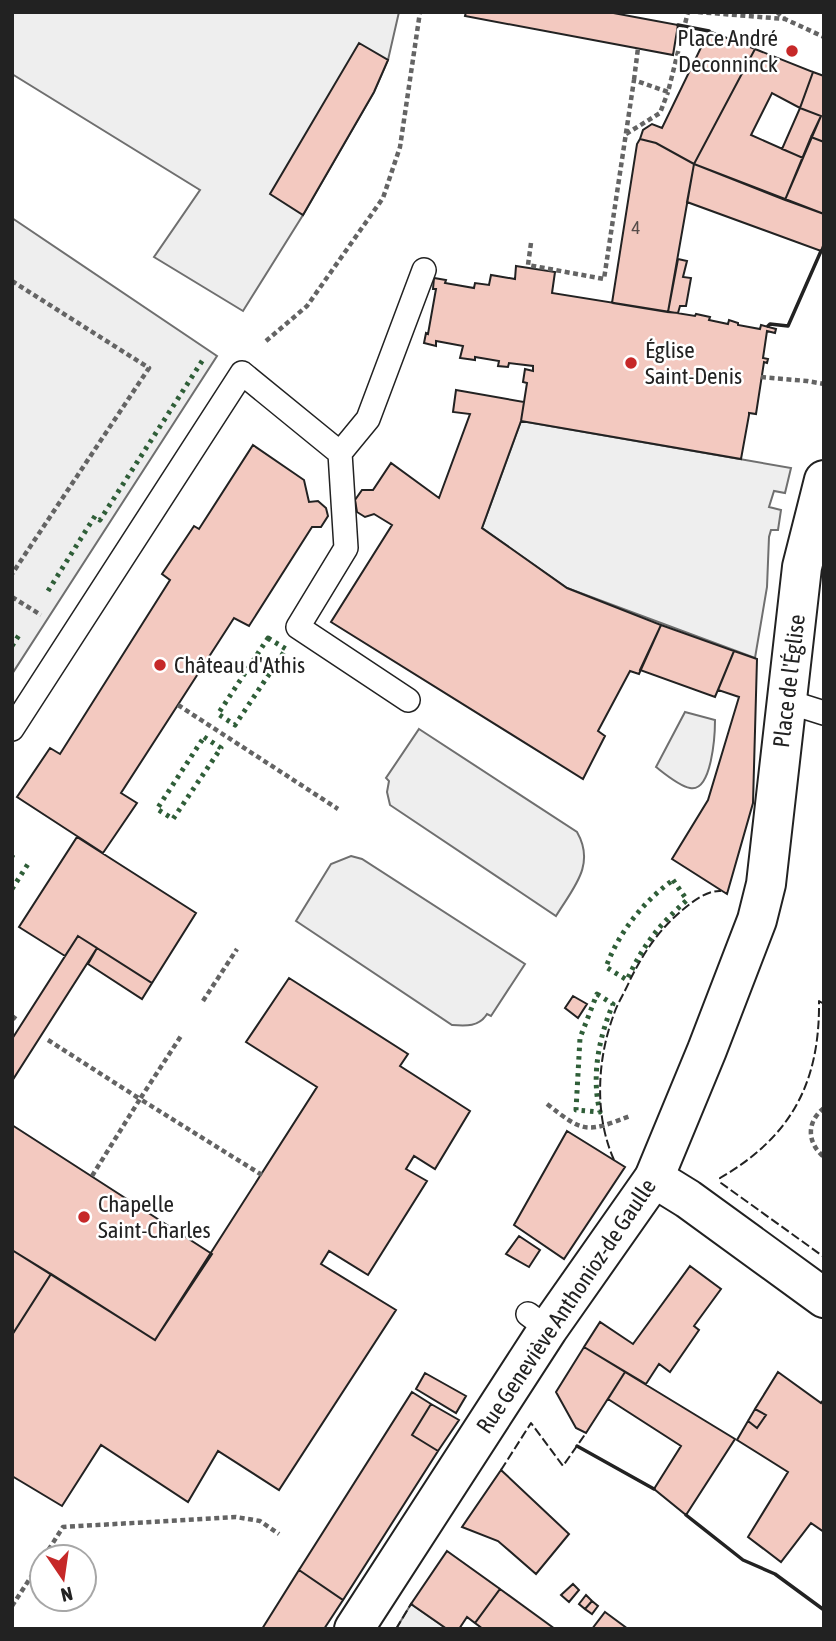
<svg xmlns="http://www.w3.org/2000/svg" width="836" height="1641" font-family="'Asap Condensed',sans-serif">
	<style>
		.green { fill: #eee; stroke: #6f6f6f; stroke-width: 2 }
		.building { fill: #f3c9c0; stroke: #222; stroke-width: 2 }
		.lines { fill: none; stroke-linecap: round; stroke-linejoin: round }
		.service-casing { stroke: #222; stroke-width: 26 }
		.minor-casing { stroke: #222; stroke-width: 42 }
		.secondary-casing { stroke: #222; stroke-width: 42 }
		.path { stroke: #646464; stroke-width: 4.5; stroke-dasharray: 5 3.5; stroke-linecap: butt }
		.service { stroke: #fff; stroke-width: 23 }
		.minor { stroke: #fff; stroke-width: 38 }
		.secondary { stroke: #fff; stroke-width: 38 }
		.hedge { stroke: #2f5e38; stroke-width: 5; stroke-dasharray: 3.5 5; stroke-linecap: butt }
		.fence { stroke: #222; stroke-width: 2; stroke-dasharray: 9 3.5; stroke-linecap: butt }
		.wall { stroke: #222; stroke-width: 3.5 }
		.poi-dot { fill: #c62828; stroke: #fff; stroke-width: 2.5 }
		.labels { text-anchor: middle; stroke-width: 5; stroke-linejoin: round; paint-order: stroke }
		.number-label { font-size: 19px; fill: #564c4a }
		.poi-label { font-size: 23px; fill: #222; stroke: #fff; text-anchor: start }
		.street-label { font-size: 23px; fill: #222; stroke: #fff }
	</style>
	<rect width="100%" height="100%" fill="#fff"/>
	<!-- green -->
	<path class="green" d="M12,12H399L388,60L374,92L303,215L243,311L154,257L200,190L12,74Z
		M12,218L217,356L12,674Z
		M521,421L791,468L785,493L774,491L769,507L781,510L778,530H771L769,537L767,587L755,658L567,588L482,528Z
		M685,712L715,720C715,734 712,793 690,788C679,786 665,774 656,767Z
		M419,729L577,832C596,865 573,888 556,916L390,805L387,792L389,781L386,778Z
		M351,856L362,859L525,964L491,1016L487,1014C479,1027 466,1026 452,1025L296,921L331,864Z
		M411,1604L447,1629H396Z"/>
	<!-- building -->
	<path class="building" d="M466,12H608L678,25L673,55L465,16Z
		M709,31L755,49L694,164L656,143L640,139L643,130L652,124L662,128Z
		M359,43L388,60L374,92L303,215L270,194Z
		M755,49L813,72L800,108L772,93L751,135L803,158L785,200L694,164Z
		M813,72L824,76V142L811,137L821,116L800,108Z
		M800,108L821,116L803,158L782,149Z
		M811,137L824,142V214L785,200Z
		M640,139L656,143L694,164L668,312L612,303L637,144Z
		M694,164L824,214V243L821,251L687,202Z
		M678,259L687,261L683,277L691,278L686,306H680L678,313L668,312Z
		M516,266L555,272L552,293L695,316L696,314L710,317L709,320L728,324L729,320L738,323V325L760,329L761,325L776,329L775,333L767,331L763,358L768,359L767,363L764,362L756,414L749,413V415L741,459L521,421L527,383L523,382L525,369L533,371V366L509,363L508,367L498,366L499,361L475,357V360L460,358L463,346L436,341V346L424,343L426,333L428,334L436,289H433L434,278L446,280L445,283L474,288L475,283L489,285L491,275L515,279Z
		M456,390L524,402L521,421L482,528L567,588L661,625L639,674L630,671L598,731L605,736L583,779L331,622L392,525L374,514L365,517L357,512L355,500L362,490H373L391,463L439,498L470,414L453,412Z
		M253,445L304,480L309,502L318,501L326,508L328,516L321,527H312L249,626L234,618L121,793L137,803L103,853L17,797L50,748L60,754L170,580L162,574L194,526L199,529Z
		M661,625L734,651L715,697L640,670Z
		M734,651L757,659L753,803L727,894L672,859L708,800L739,697L718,690Z
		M77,837L196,913L152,983L78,936L65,956L19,927Z
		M78,936L97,948L12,1081V1039Z
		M97,948L152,983L142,999L88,964Z
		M289,978L408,1054L400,1066L470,1111L435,1169L414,1156L406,1169L427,1181L368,1275L329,1251L321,1264L396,1310L279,1490L218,1451L188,1502L101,1445L62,1506L12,1476V1335L51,1274L155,1340L317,1087L246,1042Z
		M573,996L587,1004L578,1018L565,1008Z
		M12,1125L212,1254L155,1340L12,1250Z
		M567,1131L625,1167L564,1259L514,1225Z
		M519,1236L540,1250L529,1267L506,1254Z
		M12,1250L51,1274L12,1335Z
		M690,1266L721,1289L694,1326L699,1330L670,1372L659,1364L646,1384L584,1347L600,1322L633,1344Z
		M584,1347L625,1372L586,1433L576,1428L556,1392Z
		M625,1372L735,1439L686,1515L654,1489L681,1446L608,1399Z
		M778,1372L821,1403L824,1399V1532L811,1523L781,1562L748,1537L788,1472L737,1440L748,1421L757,1428L766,1415L755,1409Z
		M425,1373L466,1396L456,1413L416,1389Z
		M412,1392L431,1404L412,1435L438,1451L343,1600L299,1570Z
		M431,1404L459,1420L438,1451L412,1435Z
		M755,1409L766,1415L757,1428L748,1421Z
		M501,1470L569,1534L536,1574L498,1541L462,1527Z
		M447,1551L500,1589L475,1623L467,1617L459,1629H447L411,1604Z
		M299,1570L343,1600L324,1629H262Z
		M573,1584L579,1590L569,1602L561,1595Z
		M500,1589L555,1629H483L475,1623Z
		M586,1595L592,1601L585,1609L579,1604Z
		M592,1601L598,1606L592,1614L585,1609Z
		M605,1612L628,1629H592Z"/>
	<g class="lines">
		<!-- service casing -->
		<g class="service-casing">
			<path id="service" d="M340,453L368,419L424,270
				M786,701L824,713
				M12,729L242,373L340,453L346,548L298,627L408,700
				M528,1314L548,1329"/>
		</g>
		<!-- minor casing -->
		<g class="minor-casing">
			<path id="minor" d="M654,1178L688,1199L824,1298"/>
		</g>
		<!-- secondary casing -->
		<g class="secondary-casing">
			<path id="secondary" d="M354,1629L548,1329L654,1178L707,1050L757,920L766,884L802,567L824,480"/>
		</g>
		<!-- path -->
		<path class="path" d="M698,12L785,19
			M777,12L785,19L824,37
			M634,80L638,48
			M626,134L660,113L668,92
			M531,243L528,265L604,279L634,80L668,92L688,12
			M12,281L149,368L12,574
			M266,341L307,306L383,198L400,147L420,12
			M761,377L807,381L824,384
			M12,597L41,615
			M178,705L338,809
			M203,1001L237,949
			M12,1016L16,1019
			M48,1040L140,1099L181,1036
			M547,1104C584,1133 586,1133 630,1116
			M824,1108C806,1122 807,1143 824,1157
			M92,1176L140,1099L262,1175
			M44,1557L63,1527L236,1517L260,1521L279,1534
			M12,1606L42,1560"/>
		<!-- service -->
		<use href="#service" class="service"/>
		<!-- minor -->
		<use href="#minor" class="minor"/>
		<!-- secondary -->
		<use href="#secondary" class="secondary"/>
		<!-- hedge -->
		<path class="hedge" d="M48,591L95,516L100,520L204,358
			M268,638L286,649L235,725L218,714Z
			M12,646L21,632
			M204,737L221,748L173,819L157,809Z
			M12,857L14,858
			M673,880L687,900C659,925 643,945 627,980L606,967C619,932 643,902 673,880Z
			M12,889L28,864
			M597,994L613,1004C599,1037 591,1076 600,1112L576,1110L580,1038Z"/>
		<!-- fence -->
		<path class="fence" d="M824,1004L819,1001C820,1083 791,1137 720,1178L721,1183L824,1257
			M614,1160C594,1115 597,1059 614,1014C618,1002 625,992 630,980C643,954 657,932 680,912C691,903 706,890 721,891
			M501,1470L531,1423L563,1466L586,1433
			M396,1629L411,1604L413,1605"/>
		<!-- wall -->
		<path class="wall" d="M678,25L709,31
			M768,326L770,324L788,326L821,251
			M577,1446L654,1489
			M686,1515L743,1560L775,1574L824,1610"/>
	</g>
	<!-- markers -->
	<g class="poi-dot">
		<circle cx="792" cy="51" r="7"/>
		<circle cx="631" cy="363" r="7"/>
		<circle cx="160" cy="665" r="7"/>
		<circle cx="84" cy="1217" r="7"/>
	</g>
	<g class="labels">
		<!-- number labels -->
		<g class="number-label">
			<text x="636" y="234">4</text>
		</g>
		<!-- poi labels -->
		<g class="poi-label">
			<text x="778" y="46" text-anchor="end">Place André<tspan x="778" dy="26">Deconninck</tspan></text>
			<text x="645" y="358">Église<tspan x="645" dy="26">Saint-Denis</tspan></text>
			<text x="174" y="673">Château d'Athis</text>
			<text x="98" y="1212">Chapelle<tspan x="98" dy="26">Saint-Charles</tspan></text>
		</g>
		<!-- street labels -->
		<g class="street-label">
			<text transform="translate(789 681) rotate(-83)" y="8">Place de l'Église</text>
			<text transform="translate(566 1306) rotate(-56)" y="8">Rue Geneviève Anthonioz-de Gaulle</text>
		</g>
	</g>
	<!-- border -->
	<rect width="836" height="1641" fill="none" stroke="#222222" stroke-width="28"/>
	<!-- north arrow -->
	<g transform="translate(63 1578) rotate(167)"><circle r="33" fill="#ffffff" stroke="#a7a7a7" stroke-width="2"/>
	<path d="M0-5L12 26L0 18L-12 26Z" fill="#c62828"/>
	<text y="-10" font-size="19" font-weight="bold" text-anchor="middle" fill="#222222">N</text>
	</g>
</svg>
